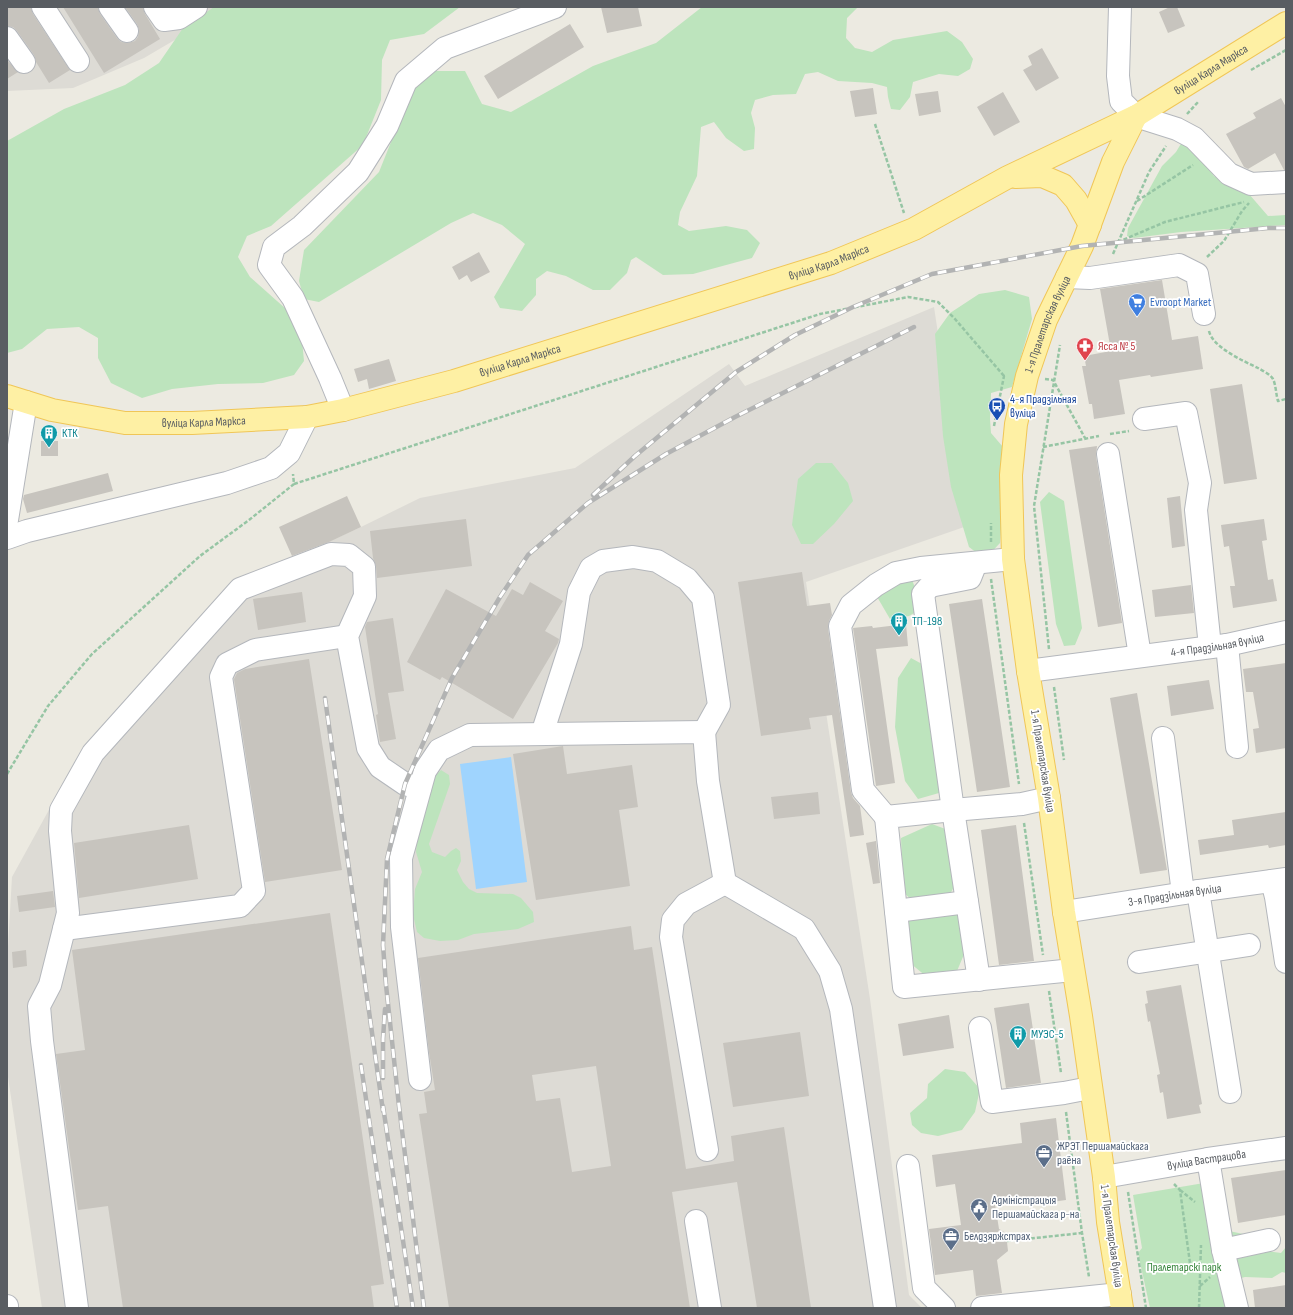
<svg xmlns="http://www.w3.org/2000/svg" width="1293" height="1315" font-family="'Sofia Sans Condensed',sans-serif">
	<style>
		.industrial { fill: #dddbd5 }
		.green { fill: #bde4bd }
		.water { fill: #9fd4fe }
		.building { fill: #c7c4be; fill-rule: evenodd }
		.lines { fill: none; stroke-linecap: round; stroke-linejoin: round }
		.minor-casing { stroke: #b4b7bc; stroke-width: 24 }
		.major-casing { stroke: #f0c657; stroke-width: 24 }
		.path { stroke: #96c5a4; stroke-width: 2.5; stroke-dasharray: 4 2; stroke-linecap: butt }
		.minor { stroke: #fff; stroke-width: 22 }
		.major { stroke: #fef0a4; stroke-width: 22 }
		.rail-casing { stroke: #b2b3b3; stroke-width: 4.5 }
		.rail { stroke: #fff; stroke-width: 3; stroke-dasharray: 9; stroke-linecap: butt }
		.labels { text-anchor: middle; stroke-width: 3.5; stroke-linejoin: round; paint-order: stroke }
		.street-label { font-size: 12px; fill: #595d62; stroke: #fff }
		.shop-label { font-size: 12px; fill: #366cbe; stroke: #fff; text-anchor: start }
		.health-label { font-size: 12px; fill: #be3a42; stroke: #fff; text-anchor: start }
		.transit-label { font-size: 12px; fill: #164399; stroke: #fff; text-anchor: start }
		.culture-label { font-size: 12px; fill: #0d838f; stroke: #fff; text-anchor: start }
		.service-label { font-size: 12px; fill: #4e5e75; stroke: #fff; text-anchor: start }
		.park-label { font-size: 12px; fill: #35853a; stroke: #fff }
	</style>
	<rect width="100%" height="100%" fill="#eceae1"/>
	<!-- industrial -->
	<path class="industrial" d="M7,7H231L144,58L73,88L7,91Z
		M934,307L967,526L806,582L870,999L909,1295L922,1308H42L7,1070V964L12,877L83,748L232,583L293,558L361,527L420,498L575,468L729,364L745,386Z"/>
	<!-- green -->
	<path class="green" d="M214,7H460L424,34L390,40L382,60L381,100L363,145L271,226L247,236L238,257L250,277L286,309L302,340L304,361L294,375L263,383L218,384L172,389L142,398L111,383L98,358V338L79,327L47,329L22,349L7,353V141L64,109L125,85L159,63L183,28Z
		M702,7H858L847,18L846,38L855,48L872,52L893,40L947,31L962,42L973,59L970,69L958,76L939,74L913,82L910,97L900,110L891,109L888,97L887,87L872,83L838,81L818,72L805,74L796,94L773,95L755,100L751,113L755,128L754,149L744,151L726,138L714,122L701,127L697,176L680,212L678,225L689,231L726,226L747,230L760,243L752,258L693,274L663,275L636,257L631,260L627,273L610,290H593L566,276L547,271L536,279V295L522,311L500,308L494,297L525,244L502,225L473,213L451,223L319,302L304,299L299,281L304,250L379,172L395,132L414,89L434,71H465L482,104L511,112L593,66L656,43Z
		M1187,140L1214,176L1249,194L1268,216L1286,215V225L1181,232L1134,238L1127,236L1128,228L1162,166L1176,152L1182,142Z
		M1005,290L1029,297L1032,319L1012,387L991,393L990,419L991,433L1003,447L1004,481L1000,543L985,559L969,547L951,487L943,436L935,334L950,313L979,294Z
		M816,463H832L848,483L853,501L834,524L813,544H801L792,525L798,479Z
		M1049,492L1064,501L1082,628L1075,645L1064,646L1056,624L1040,502Z
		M910,575L914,585L916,612L909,616L890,619L876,595Z
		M911,658L922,664L937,726L939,793L918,799L905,781L895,727L898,678Z
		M441,770L449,775L450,784L429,844L432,852L445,857L451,851L456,848L460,851L461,861L457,870L463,882L469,889L477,893L513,894L521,898L533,912L534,922L518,929L474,934L458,940L440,941L424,938L417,932L413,915L415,889L422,872L416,852L419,818L428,783Z
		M932,824L948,830L956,883L948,898L914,902L903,892L901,838Z
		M957,912L965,952L957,971L927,977L910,963L907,920Z
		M945,1069L965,1072L980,1089L975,1112L962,1130L938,1136L921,1133L912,1125L910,1113L927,1098L928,1084Z
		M1204,1183L1229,1231L1253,1236L1266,1251L1281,1253L1286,1247V1273L1282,1272L1272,1278L1245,1277L1226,1282L1232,1308H1150L1138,1253L1142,1248L1133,1195Z"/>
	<!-- water -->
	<path class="water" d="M511,757L527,882L476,889L460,764Z"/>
	<!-- building -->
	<path class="building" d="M7,7H31L33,14L70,70L49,83L36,62L34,55L17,31L13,27L7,26Z
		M63,7H98L100,14L117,38L121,42L128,43L135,41L138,37L139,30L137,24L125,7H143L145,14L160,39L104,73Z
		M601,7H638L642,26L607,33Z
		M1170,7H1177L1185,26L1168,33L1159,12Z
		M570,24L584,47L498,99L484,76Z
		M1042,48L1059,78L1036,91L1023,70L1032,65L1028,56Z
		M7,60L18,72L7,79Z
		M873,88L877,114L855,117L850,91Z
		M938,91L941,112L919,116L915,94Z
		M1003,92L1020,122L994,136L977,107Z
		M1281,98L1286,107V170H1284L1275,153L1248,169L1244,167L1226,134L1256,118L1253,113Z
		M479,252L490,272L471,282L467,275L459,280L452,267Z
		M1162,280L1172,340L1198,336L1203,369L1151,377L1150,375L1119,380L1125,414L1094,419L1092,404H1089L1082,366H1086L1084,356L1111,351L1100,289Z
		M389,359L396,381L369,389L367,379L358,382L354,369Z
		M1242,384L1257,479L1224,484L1210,389Z
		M41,441H58V456H41Z
		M1097,446L1096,456L1122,623L1098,627L1069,450Z
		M108,473L113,491L27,513L23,499L24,495Z
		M347,496L361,527L329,542L292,556L279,527Z
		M1180,496L1185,546L1172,548L1167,498Z
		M466,519L472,566L377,578L376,566L373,558L370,531Z
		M1264,519L1267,540L1262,541L1268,580L1273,579L1277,601L1233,608L1230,586H1235L1229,546L1224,547L1221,525Z
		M802,572L807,606L830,603L832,615L829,621L828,628L851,792L853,798L860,806L864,835L850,837L832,715L809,718L811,729L761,736L738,582Z
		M530,582L563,601L545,631L559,639L558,643L513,719L442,677L440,680L407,662L446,589L496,616L512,589L523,595Z
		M1191,585L1194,613L1155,617L1152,590Z
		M302,592L306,622L258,630L253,599Z
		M982,599L1010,787L977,792L949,604Z
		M393,618L404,691L388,693L396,739L380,742L376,715L378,714L365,627L367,622Z
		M906,624L908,646L876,649L895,783L876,786L853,628L872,626L873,628Z
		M309,659L342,870L265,882L234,679L237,673L245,669Z
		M1286,663V748L1256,753L1253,729L1259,728L1253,692H1246L1243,669Z
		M1209,680L1214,709L1171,716L1167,686Z
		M1137,693L1167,870L1140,874L1110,698Z
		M563,746L567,774L632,765L638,807L619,810L630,886L536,900L513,754Z
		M818,792L820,814L774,819L771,797Z
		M1286,812V845L1269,848L1268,845L1200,855L1198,840L1234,835L1232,820Z
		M189,825L198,879L79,898L74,843Z
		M1016,825L1034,961L999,965L981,830Z
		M876,841L880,883L873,884L866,843Z
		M53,891L55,907L19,912L17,896Z
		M330,913L384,1284L371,1286L374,1308H123L108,1206L78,1210L69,1148L56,1054L85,1050L72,950Z
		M631,926L634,950L652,947L686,1169L734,1161L731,1136L784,1127L811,1308H757L737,1182L672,1192L690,1308H449L419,1114L427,1113L424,1092L435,1090L429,1052L418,958ZM596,1066L611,1166L572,1172L560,1098L536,1101L532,1075Z
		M26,950L27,966L13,968L12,952Z
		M1181,985L1202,1104L1199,1105L1201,1113L1167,1119L1163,1092L1160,1093L1157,1075L1160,1074L1150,1021L1148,1022L1145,1004L1148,1003L1146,991Z
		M1029,1003L1041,1083L1006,1088L994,1008Z
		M949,1015L954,1048L903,1056L898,1024Z
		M800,1032L809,1096L733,1107L723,1043Z
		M1056,1118L1066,1200L1030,1205V1200L995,1204L999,1229L1006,1233L1008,1251L997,1260L1002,1293L976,1296L973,1270L935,1275L929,1229L961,1225L955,1184L936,1187L932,1155L1022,1143L1020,1123Z
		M1286,1170V1215L1238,1223L1231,1178Z
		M1286,1285V1308H1255L1253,1290Z"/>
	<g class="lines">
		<!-- minor casing -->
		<g class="minor-casing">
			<g id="minor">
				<path d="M43,7L78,61"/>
				<path d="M110,7L127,31"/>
				<path d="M155,7L164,20L179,18L196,7"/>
				<path d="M1120,7L1118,76L1121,101L1136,116L1177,129L1194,138L1229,174L1251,184L1286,182"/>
				<path d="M7,38L24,62"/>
				<path d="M1067,277L1090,278L1179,265L1197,274L1204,314"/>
				<path d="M343,410L330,378L293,298L269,265L274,247L302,226L358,172L387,126L406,81L445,48L555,7"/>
				<path d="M1144,419L1186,413L1200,483L1196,510L1210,647"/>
				<path d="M1108,454L1140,656"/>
				<path d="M7,520L26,402"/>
				<path d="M7,538L27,531L227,483L271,468L289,453L307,417"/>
				<path d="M976,563L970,578L930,586L923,594L953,810L979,980"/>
				<path d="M1227,645L1237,747"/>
				<path id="s1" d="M1028,671L1227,645L1286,632"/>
				<path d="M542,734L571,644L579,592L591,568L603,561L633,557L657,561L687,579L703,598L719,705L704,732"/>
				<path d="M1163,738L1183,893"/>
				<path d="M1049,798L1022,804L953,810L886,817L904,987L1073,970"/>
				<path d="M886,817L863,790L840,626L851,605L876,585L896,573L921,568L1013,559"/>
				<path d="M1272,881L1276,897L1286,962"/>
				<path d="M1198,891L1230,1092"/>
				<path d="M896,911L967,902"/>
				<path id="s2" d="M1064,912L1198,891L1286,879"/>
				<path d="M64,929L240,906L254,891L221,677L227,664L255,650L347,636"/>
				<path d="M1139,962L1249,945"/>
				<path d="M980,1028L992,1102L1064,1093L1090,1088"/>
				<path d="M420,1079L402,927L401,858L425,771L439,750L470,735L704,732L708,781L725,883L804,929L830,971L841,1009L885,1308"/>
				<path d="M707,1150L671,937L673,920L686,904L725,883"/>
				<path d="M1208,1159L1223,1250L1237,1308"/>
				<path d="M908,1166L924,1288L944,1308"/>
				<path id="s3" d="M1104,1177L1208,1159L1286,1148"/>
				<path d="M696,1221L710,1308"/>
				<path d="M1223,1250L1269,1240"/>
				<path d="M7,1306V1308"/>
				<path d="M77,1308L42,1041L39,1006L50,985L68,913L60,831L61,810L93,753L240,589L331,554L349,555L364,567L365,596L347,636L368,748L380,767L405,784L420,788"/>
				<path d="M982,1308L1120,1294"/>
			</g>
		</g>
		<!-- major casing -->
		<g class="major-casing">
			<g id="major">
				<path d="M1015,177L1042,176L1063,185L1076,200L1090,225"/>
				<path id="s4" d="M7,396L52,410L125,423H192L307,417L343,410L454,381L831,263L914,229L1008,177L1136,116L1286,23"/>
				<path id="s5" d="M1122,1308L1108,1222L1104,1177L1081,1016L1064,912L1049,798L1028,671L1013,559L1011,475L1016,424L1027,376L1046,320L1082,246L1113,162L1136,116"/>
			</g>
		</g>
		<!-- path -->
		<path class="path" d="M1251,70L1286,50
			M1187,114L1199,101
			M875,124L904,213
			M1137,201L1193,165
			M1118,242L1165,222L1244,202
			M1113,254L1149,172L1166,146
			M1207,257L1224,241L1242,211L1249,203
			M1209,331C1213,348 1244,361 1258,368C1263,371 1270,374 1273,379C1276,385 1276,395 1278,401L1286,399
			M1045,379L1053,380L1085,438
			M994,426L1004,376H1007
			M1110,434L1129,431
			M1043,447L1099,436
			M294,484L820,314L908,297L938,302L955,319L1004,376
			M991,542V523
			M991,579L1019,784
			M1049,649L1034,506L1060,345
			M1054,687L1064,760
			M7,774L48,706L92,654L200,556L249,520L294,484L293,474
			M1024,823L1043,955
			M1049,991L1061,1073
			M1066,1112L1082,1233L1089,1277
			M1174,1184L1180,1190L1190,1263L1192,1267H1200
			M1180,1190L1195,1202
			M1128,1192L1146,1308
			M1007,1241L1082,1233
			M1200,1286L1210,1277
			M1199,1308L1201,1245"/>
		<!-- minor -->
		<use href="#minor" class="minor"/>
		<!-- major -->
		<use href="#major" class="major"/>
		<!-- rail casing -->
		<g class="rail-casing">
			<path id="rail" d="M593,495L635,456L736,372L795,335L853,307L932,274L1082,246L1268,228H1286
				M325,698L383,1111
				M361,1065L397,1308
				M383,1078V1039L385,1009
				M383,1106L413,1308
				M424,1308L399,1106L386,985L383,945L387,859L405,784L452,678L500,597L528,555L588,503L666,454L735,417L914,327"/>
		</g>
		<!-- rail -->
		<use href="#rail" class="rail"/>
	</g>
	<!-- icons -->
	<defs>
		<g id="supermarket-pin" transform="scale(0.9)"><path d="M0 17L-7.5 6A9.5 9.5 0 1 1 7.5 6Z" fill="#3f7fe0" stroke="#fff"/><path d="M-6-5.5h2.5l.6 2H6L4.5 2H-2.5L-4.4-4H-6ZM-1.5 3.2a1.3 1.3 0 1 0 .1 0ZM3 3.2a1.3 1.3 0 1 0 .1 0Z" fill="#fff"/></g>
		<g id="pharmacy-pin" transform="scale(0.9)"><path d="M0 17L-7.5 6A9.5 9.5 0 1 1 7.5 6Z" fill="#e0444e" stroke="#fff"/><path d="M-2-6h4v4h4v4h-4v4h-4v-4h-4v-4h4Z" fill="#fff"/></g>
		<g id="bus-pin" transform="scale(0.9)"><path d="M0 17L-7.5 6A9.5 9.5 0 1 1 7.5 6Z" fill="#1a4fb4" stroke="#fff"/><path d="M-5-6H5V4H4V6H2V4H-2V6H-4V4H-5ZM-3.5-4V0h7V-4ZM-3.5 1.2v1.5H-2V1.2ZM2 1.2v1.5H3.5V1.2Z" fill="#fff"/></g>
		<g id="building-pin" transform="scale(0.9)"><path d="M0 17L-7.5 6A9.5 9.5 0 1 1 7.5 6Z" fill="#0f9aa8" stroke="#fff"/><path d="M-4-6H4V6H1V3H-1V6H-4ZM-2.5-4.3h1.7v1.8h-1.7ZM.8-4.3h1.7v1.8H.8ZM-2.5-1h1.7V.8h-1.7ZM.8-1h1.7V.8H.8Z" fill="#fff"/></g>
		<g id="office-pin" transform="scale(0.9)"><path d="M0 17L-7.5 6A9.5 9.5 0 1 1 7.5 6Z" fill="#5c6f8a" stroke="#fff"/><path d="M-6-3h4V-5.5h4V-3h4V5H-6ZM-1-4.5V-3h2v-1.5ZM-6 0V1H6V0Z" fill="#fff"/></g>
		<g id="civic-pin" transform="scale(0.9)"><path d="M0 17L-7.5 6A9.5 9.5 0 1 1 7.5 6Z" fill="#5c6f8a" stroke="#fff"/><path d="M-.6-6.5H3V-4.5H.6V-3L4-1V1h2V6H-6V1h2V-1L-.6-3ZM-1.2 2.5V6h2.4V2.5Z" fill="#fff"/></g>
	</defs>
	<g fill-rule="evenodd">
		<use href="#supermarket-pin" x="1137" y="302"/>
		<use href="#pharmacy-pin" x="1085" y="346"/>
		<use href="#bus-pin" x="997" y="406"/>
		<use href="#building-pin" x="49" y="433"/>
		<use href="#building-pin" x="899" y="621"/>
		<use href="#building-pin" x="1018" y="1034"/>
		<use href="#office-pin" x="1044" y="1153"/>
		<use href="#civic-pin" x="979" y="1207"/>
		<use href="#office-pin" x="951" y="1236"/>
	</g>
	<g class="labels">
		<!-- street labels -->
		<g class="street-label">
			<text dy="4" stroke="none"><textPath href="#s4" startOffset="1277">вуліца Карла Маркса</textPath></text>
			<text dy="4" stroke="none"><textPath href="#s4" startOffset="848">вуліца Карла Маркса</textPath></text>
			<text dy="4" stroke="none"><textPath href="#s5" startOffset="997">1-я Пралетарская вуліца</textPath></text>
			<text dy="4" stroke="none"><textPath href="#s4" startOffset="524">вуліца Карла Маркса</textPath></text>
			<text dy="4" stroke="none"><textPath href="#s4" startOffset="200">вуліца Карла Маркса</textPath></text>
			<text dy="4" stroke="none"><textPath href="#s1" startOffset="191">4-я Прадзільная вуліца</textPath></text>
			<text transform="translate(1043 761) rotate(81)" y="4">1-я Пралетарская вуліца</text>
			<text dy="4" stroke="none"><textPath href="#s2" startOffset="112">3-я Прадзільная вуліца</textPath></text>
			<text dy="4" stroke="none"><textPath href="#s3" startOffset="104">вуліца Вастрацова</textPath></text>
			<text transform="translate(1112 1236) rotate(82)" y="4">1-я Пралетарская вуліца</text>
		</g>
		<!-- shop labels -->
		<g class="shop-label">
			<text x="1150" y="306">Evroopt Market</text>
		</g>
		<!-- health labels -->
		<g class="health-label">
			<text x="1098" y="350">Ясса № 5</text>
		</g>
		<!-- transit labels -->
		<g class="transit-label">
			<text x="1010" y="403">4-я Прадзільная<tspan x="1010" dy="14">вуліца</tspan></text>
		</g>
		<!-- culture labels -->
		<g class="culture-label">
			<text x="62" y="437">КТК</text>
			<text x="912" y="625">ТП-198</text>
			<text x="1031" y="1038">МУЭС-5</text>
		</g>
		<!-- service labels -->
		<g class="service-label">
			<text x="1057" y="1150">ЖРЭТ Першамайскага<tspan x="1057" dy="14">раёна</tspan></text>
			<text x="992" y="1204">Адміністрацыя<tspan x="992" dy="14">Першамайскага р-на</tspan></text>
			<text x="964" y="1240">Белдзяржстрах</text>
		</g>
		<!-- park labels -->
		<g class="park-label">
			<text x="1184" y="1271">Пралетарскі парк</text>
		</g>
	</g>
	<!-- border -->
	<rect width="1293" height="1315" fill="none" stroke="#595d62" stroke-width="16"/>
</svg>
